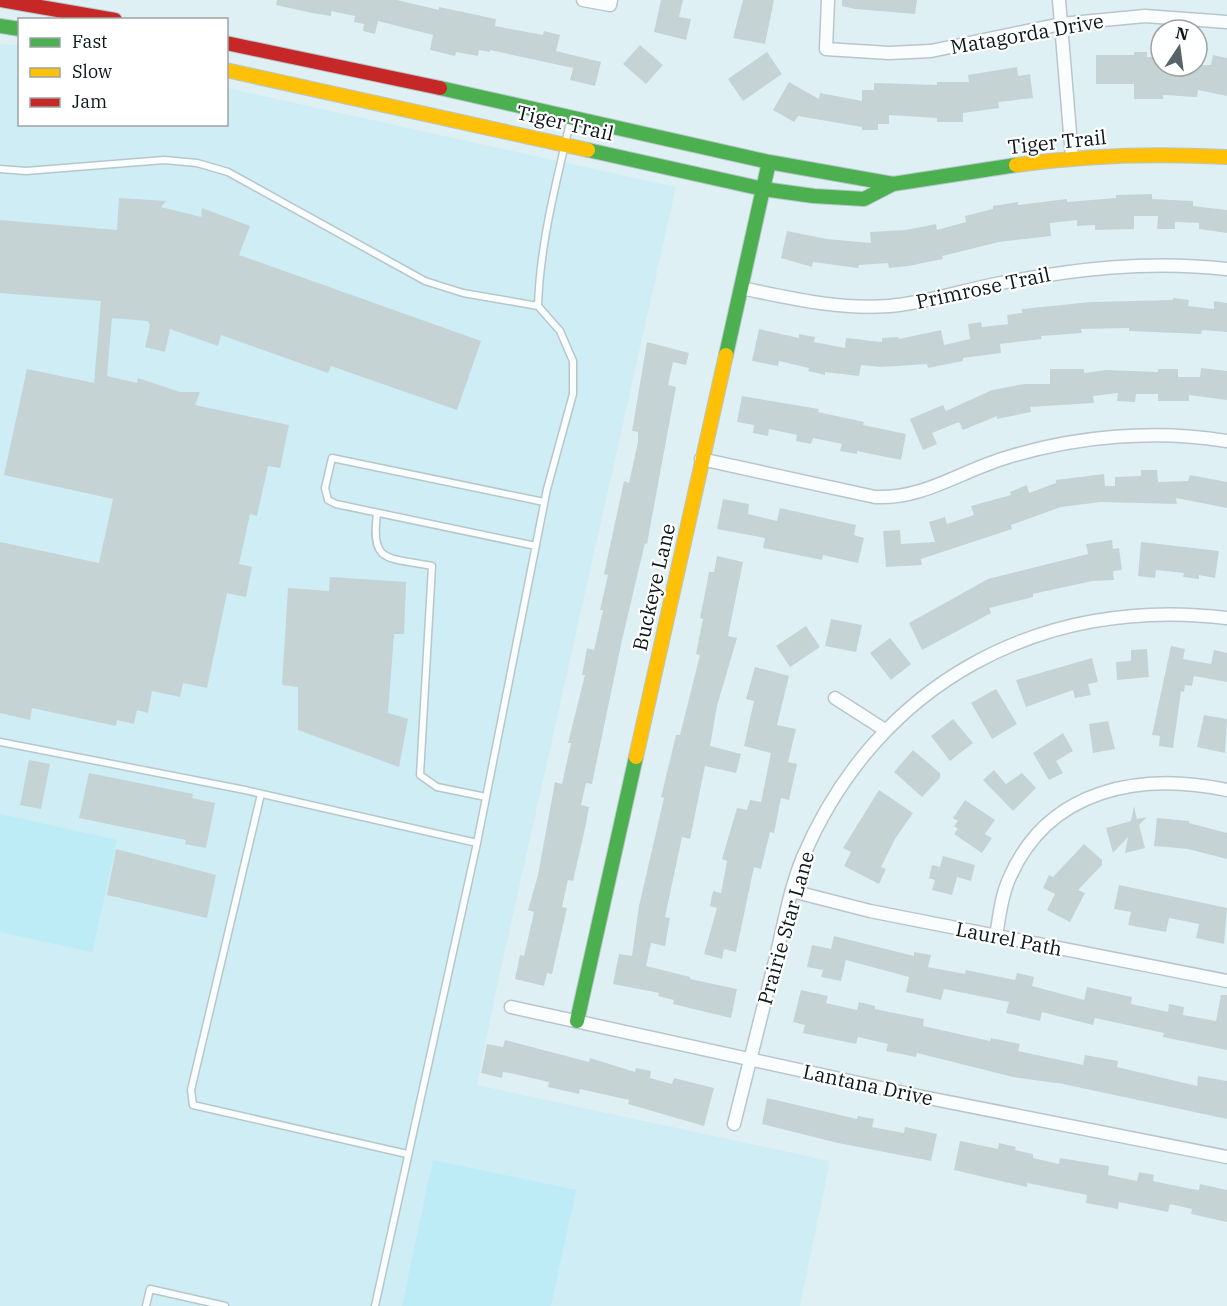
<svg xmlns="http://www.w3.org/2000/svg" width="1227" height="1306" font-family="'IBM Plex Serif',serif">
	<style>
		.built { fill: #ceedf4 }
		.green { fill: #bdecf7 }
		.building { fill: #c5d3d5 }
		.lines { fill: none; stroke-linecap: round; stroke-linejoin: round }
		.lane-casing { stroke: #b8c6ca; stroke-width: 9 }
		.street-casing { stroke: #b8c6ca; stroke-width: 15 }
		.fast-casing { stroke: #b8c6ca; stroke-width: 16 }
		.slow-casing { stroke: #b8c6ca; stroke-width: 16 }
		.jam-casing { stroke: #b8c6ca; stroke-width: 16 }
		.lane { stroke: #fafdfe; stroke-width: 6 }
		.street { stroke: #fafdfe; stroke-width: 12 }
		.fast { stroke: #4caf50; stroke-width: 14 }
		.slow { stroke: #ffc107; stroke-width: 14 }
		.jam { stroke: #c62828; stroke-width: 14 }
		.labels { text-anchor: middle; stroke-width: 4.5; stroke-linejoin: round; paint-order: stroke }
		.street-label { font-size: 20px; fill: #0c171a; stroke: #fff }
	</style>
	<rect width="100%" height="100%" fill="#dff0f5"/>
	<!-- built -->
	<path class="built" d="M0,44L19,45L20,124H226L227,88L676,187L497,986L477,1085L830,1161L800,1306H0Z"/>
	<!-- green -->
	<path class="green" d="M0,814L117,840L92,952L0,932Z
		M433,1160L576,1190L551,1306H402Z"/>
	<!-- building -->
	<path class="building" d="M277,0H397L439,10V7L496,19L495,26L543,35L544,31L560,35L556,51L601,62L595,86L570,80L573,68L490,50V52L479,50L478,56L456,52L455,56L430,50L433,35L378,21L375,34L363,31L364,24L354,22L355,16L331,11V16L312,13L276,5Z
		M661,0H683L679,17L691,19L686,40L654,32Z
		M743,0H774L765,44L733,38Z
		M842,0H917L915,14L855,9L842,6Z
		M640,45L663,65L646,84L623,64Z
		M767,52L782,74L743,101L728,79Z
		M1134,52H1147V57H1161V66L1211,65L1213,55L1227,58V96L1198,90L1197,97L1163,95V99H1134V84H1096V55H1134Z
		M1017,67L1018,76L1030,74L1033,98L998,102L999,108L963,113V122H937V118L889,115V124H878V130H862V127L798,116L794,122L773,110L789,82L819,99L820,93L862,101V90H874V83L937,85V82H969L968,75Z
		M1152,194V199L1193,201V206L1227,210V233L1199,229V223L1175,222V229H1157L1158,216H1134V229L1095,230V225L1077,226V220L1050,223L1051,236L999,242L942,256L943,259L908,266L889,268L888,263L859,265L858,268L813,262L812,267L781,258L787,231L827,239L871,243L870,232L906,230L936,224L937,230L966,222L965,216L993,209V206L1018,202V205L1067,199V202L1116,198V195Z
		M119,198L166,201L161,207L201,217L202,208L250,226L239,255L481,341L457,410L331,366L328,373L221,335L218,346L170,329L165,352L145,347L150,326L148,321L112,318L107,376L137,383L138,378L180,392H200L195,405L289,425L280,468L268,466L257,516L250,514L239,564L252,567L246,597L227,593L207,688L183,683L180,697L152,691L148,713L137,710L134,724L117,720L116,726L32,708L30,720L0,713V542L99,563L113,499L4,475L27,369L94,383L101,301L0,293V220L117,230Z
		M1173,298L1189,300L1188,306L1214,309V301L1227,303V332L1202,330L1201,334L1129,331V328L1081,329L1082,333L1041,336L1042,339L1000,344L1001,353L963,358V361L928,368L927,364L882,367L861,365L859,376L825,372V375L808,371L809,368L779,361L778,366L752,361L759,329L799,338V334L815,337L814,342L845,348L846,338L882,342V338L898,337L899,339L941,330L944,345L970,339L968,324L981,322L982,327L1008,324L1007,315L1022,313V309L1091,302L1173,300Z
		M647,342L689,353L686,365L673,362L668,385L676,387L647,544L645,543L622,640L592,784L586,783L581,805L589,807L586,824L573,881L568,880L565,893L562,907L567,908L552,974L547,973L544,986L515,979L520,955L524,956L534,912L528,910L538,875L555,782L562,784L571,743H568L585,675H582L587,648L594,650L603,610H600L608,575L604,574L624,481L629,483L638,442V432L632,431Z
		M1201,368L1227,371V400L1189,395V401H1158V394H1136L1135,402L1117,401L1118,393L1093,396L1094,403L1030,407L1031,412L997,419V416L963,430L959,422L932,433L937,444L923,450L910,419L943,405L946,411L992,390L1024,384H1050V369H1084V373L1106,370L1158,372V369H1178V377H1200Z
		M742,396L819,409L818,412L864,422L863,425L906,434L901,460L857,451V454L840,451L842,444L813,438L811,444L796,441L797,435L769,429L768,436L753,433L754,425L737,422Z
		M1141,470H1157L1158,482L1188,481L1190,475L1227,482V508L1176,498L1177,504L1101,502L1061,507L1011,525L1012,529L921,559L922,565L886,567L883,531L900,530L901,544L935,542L929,522L945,517L947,524L974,515L971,506L1011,495L1010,492L1027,485L1029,493L1056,483V480L1104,474L1105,486H1115V477L1141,476Z
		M723,499L749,504L748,514L777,521L780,508L856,525L854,535L864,538L858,563L823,555L822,560L763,548L765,538L717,529Z
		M1112,540L1113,549L1119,548L1122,570L1113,571L1114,580L1092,581L1033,594V597L989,608L991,613L922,650L909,623L988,579L1088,554L1086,544Z
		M1141,542L1219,551L1215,578L1199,575V579L1183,577L1184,573L1156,570L1155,578L1138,576Z
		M717,556L743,562L728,636L737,638L717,706L710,746L741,754L736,773L705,766L690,839L682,837L674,875L665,917L670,918L665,946L651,943L646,966L690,977V979L737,989L731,1018L673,1004L674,1000L658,996L659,993L613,984L619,954L632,956L639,906L664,798L661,797L664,785L676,735H680L700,655L696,654L703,619L700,618L707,583L709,572H714Z
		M330,577L406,582L404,634H394L388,713L408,719L399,767L298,730V687L282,685L288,588L329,591Z
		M831,619L862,625L856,652L825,646Z
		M806,626L820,647L790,667L776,646Z
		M890,638L911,664L891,680L870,653Z
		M1171,646L1185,649L1183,659L1211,664L1214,650L1227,653V682L1194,676L1192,686L1185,685L1184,692L1181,691L1173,748L1159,746L1160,736L1152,735Z
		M1147,649L1149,677L1117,680L1116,662L1131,661V650Z
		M1092,658L1098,682L1088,684L1091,695L1075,698L1073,690L1026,707L1016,680Z
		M755,667L789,676L777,725L796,729L788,762L797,764L789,800L781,798L774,833L770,832L761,869L754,867L736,952L724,949L722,959L704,954L717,908L710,906L713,891L721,893L727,861L722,859L737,808L747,810L750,800L761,802L771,753L744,746L754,701L746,699Z
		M996,689L1017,724L992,739L971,703Z
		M1204,715L1227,719L1225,753L1197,747Z
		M953,719L973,743L950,761L931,736Z
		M1108,721L1115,749L1093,753L1089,724Z
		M1063,733L1073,751L1056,761L1063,773L1049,780L1033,753Z
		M913,750L940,773V778L922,797L894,772Z
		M29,760L50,764L41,809L20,805Z
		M994,770L1006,784L1022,773L1036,788L1013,811L983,780Z
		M89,773L193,794L192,798L215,803L206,848L185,844L186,840L79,818Z
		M879,790L913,813L895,839L881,867L886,869L879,884L844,866L851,852L843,848Z
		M965,800L995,820L985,834L992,838L982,853L954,834L958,829L954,826L958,821L953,818Z
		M1134,806L1137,819L1147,817L1139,825L1145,848L1125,853L1128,837L1113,853L1106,828L1131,821Z
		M1157,818L1189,821V823L1227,833V859L1188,849L1154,846Z
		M1084,844L1102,860V865L1078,890L1085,893L1070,922L1047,910L1055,894L1043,888L1049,875L1053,877Z
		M116,849L216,875L207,918L107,895Z
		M943,856L975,865L971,881L957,877L952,895L932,890L935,880L929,878L932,865L940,867Z
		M1119,885L1227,908L1224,944L1196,938L1199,924L1169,918L1166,932L1128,925L1131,912L1114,909Z
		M834,936L914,956V952L931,955L928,967L965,974L966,970L1015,980L1017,973L1034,977L1032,986L1084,1000L1087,987L1132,997L1131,1004L1168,1012L1169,1004L1184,1007L1183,1015L1216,1021L1221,995H1227V1050L1163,1037L1164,1033L1095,1018L1093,1025L1042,1012L1040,1021L1006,1013L1009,1002L944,989L941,1000L906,992L909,977L846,960L841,981L821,977L823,970L807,967L812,945L831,949Z
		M801,990L828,996L826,1003L857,1010L859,1002L875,1006V1009L924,1019L923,1026L990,1041L991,1038L1020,1044L1018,1051L1083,1065L1085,1055L1118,1061L1117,1067L1197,1086L1198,1076L1227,1081V1119L1063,1084L1013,1077L917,1053L916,1057L886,1051L888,1044L858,1037L856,1044L803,1033L805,1025L793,1022Z
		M505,1040L589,1062L590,1058L635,1072L636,1068L651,1071L650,1078L672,1084L674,1078L714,1088L704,1126L628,1104L629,1100L580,1089L579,1094L548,1087L549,1082L510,1073L503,1072L502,1078L481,1073L487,1044L503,1047Z
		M767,1098L857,1119L858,1116L874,1119L872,1127L904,1133L905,1127L937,1134L931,1161L838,1143L762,1124Z
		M960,1141L998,1149L999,1143L1016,1147L1015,1150L1033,1154V1158L1059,1164L1060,1158L1109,1166L1108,1175L1137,1181L1139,1172L1154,1175L1153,1181L1186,1188L1199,1190L1200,1184L1227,1190V1222L1191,1214L1192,1209L1170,1204L1168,1212L1119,1202L1118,1209L1086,1203L1087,1195L1027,1183V1187L954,1170Z"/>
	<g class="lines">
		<!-- lane casing -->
		<g class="lane-casing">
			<path id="lane" d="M0,169L26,171L164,160L197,163L228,172L425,281L463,293L538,306
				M377,514C370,565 389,557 432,566L420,775L437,787L486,797
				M536,546L336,504L328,500L325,488L332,458L544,502
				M0,742L245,790L477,843
				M261,794L191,1090L193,1105L407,1154
				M146,1306L150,1289L225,1306
				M375,1306L477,843L547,489L573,394V361L560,331L538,306C540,242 557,180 571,118"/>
		</g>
		<!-- street casing -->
		<g class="street-casing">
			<path id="street" d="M583,0L610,5L611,0
				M828,0L826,49L889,53L931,51L1061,24L1145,16L1227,22
				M1059,0L1072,157
				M741,288C790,298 839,310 889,306C926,303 960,291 996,284C1074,269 1148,260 1227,269
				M701,459L875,497C924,499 959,472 1005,458C1075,436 1155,429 1227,441
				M835,698L885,730
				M792,891L870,911L1227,981
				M996,937C999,918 1001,897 1009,879C1048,788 1140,772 1227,790
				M511,1007L918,1096L1227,1157
				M734,1124C748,1069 762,1013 776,957C784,924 790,888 803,857C877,683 1042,595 1227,618"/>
		</g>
		<!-- fast casing -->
		<g class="fast-casing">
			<path id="fast" d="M0,26L20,29
				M440,88L769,162L893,184L1016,165
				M588,150L763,189L814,196L864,199L893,184
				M726,355L769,162
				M577,1021L636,757"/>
		</g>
		<!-- slow casing -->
		<g class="slow-casing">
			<path id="slow" d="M226,70L588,150
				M1016,165C1087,155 1155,153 1227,157
				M636,757L726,355"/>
		</g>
		<!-- jam casing -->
		<g class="jam-casing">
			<path id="jam" d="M0,0L115,20
				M226,43L440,88"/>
		</g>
		<!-- lane -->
		<use href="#lane" class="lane"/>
		<!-- street -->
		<use href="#street" class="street"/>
		<!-- fast -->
		<use href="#fast" class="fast"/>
		<!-- slow -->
		<use href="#slow" class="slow"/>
		<!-- jam -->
		<use href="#jam" class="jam"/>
	</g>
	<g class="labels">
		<!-- street labels -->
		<g class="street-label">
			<text transform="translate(1027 34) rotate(-10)" y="7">Matagorda Drive</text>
			<text transform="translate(565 123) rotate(13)" y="7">Tiger Trail</text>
			<text transform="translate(1057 142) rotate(-6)" y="7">Tiger Trail</text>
			<text transform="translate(983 288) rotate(-12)" y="7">Primrose Trail</text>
			<text transform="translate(654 587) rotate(-77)" y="7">Buckeye Lane</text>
			<text transform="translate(786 928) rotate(-74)" y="7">Prairie Star Lane</text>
			<text transform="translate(1009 939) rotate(11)" y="7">Laurel Path</text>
			<text transform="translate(868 1085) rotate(12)" y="7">Lantana Drive</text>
		</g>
	</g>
	<!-- legend -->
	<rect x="18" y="18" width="210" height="108" fill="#ffffff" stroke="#9ea2a3" stroke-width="1.5"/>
	<rect x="30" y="38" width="30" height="9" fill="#4caf50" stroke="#9ea2a3" stroke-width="1.5"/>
	<text x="72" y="48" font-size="18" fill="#0c171a">Fast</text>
	<rect x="30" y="68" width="30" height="9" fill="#ffc107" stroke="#9ea2a3" stroke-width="1.5"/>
	<text x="72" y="78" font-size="18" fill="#0c171a">Slow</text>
	<rect x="30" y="98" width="30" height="9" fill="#c62828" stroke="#9ea2a3" stroke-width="1.5"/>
	<text x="72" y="108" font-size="18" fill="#0c171a">Jam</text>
	<!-- north arrow -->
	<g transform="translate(1179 48) rotate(13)"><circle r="28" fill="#ffffff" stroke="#9ea2a3" stroke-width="1.5"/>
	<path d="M0-4.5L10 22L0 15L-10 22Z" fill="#566367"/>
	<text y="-9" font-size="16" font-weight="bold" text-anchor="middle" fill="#0c171a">N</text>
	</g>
</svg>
